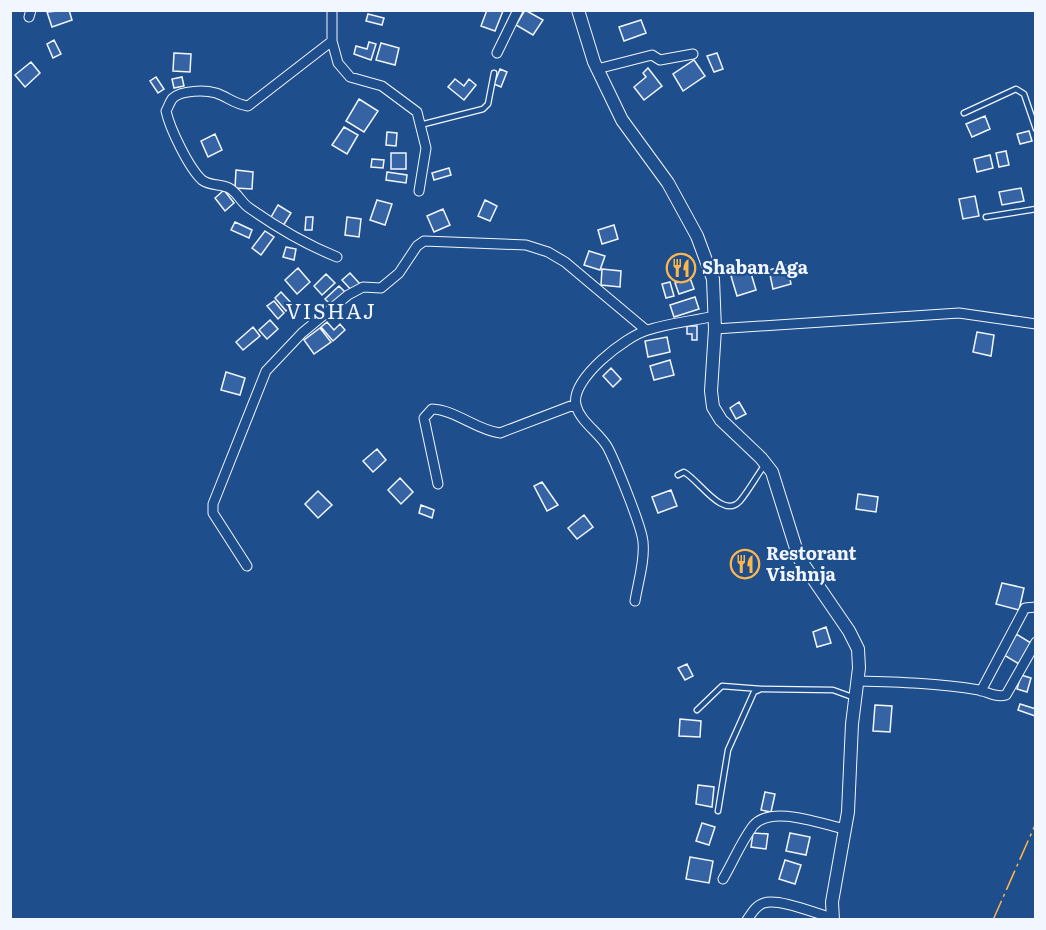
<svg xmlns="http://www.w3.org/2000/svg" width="1046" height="930" font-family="Literata,serif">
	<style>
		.building { fill: #3563a3; stroke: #f2f6ff; stroke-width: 1.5 }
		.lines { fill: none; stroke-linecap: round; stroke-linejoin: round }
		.service-casing { stroke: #f2f6ff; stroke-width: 7 }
		.minor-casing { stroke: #f2f6ff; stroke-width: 11 }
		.secondary-casing { stroke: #f2f6ff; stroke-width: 14 }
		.service { stroke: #1f4e8c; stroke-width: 4.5 }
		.minor { stroke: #1f4e8c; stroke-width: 9 }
		.secondary { stroke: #1f4e8c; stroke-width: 12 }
		.power { stroke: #ffb74d; stroke-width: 1.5; stroke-dasharray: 21 4.5 3 4.5; stroke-linecap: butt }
		.labels { text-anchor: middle; stroke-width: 4.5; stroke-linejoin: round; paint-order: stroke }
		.poi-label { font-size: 18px; font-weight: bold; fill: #f2f6ff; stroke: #1f4e8c; text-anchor: start }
		.quarter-label { font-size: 21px; letter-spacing: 1.5px; fill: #f2f6ff; stroke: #1f4e8c }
	</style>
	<rect width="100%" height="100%" fill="#1f4e8c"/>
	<!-- building -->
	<path class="building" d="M69,10L72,20L52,27L47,12Z
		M487,10L503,11L495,31L481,26Z
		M525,10L543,20L533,35L516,25Z
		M368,14L384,18L382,25L366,21Z
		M641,20L646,33L624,41L619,27Z
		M54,40L61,54L53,58L47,44Z
		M369,42L376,44L371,60L354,54L356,46L367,49Z
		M381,43L399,48L395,65L376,60Z
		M174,53L191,54L190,72L173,71Z
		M717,53L723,69L714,72L707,56Z
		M694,60L705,76L683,91L673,74Z
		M31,62L40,73L25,87L15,75Z
		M648,68L662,86L644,100L634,87L646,77L643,73Z
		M500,69L507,72L501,87L494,84Z
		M156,77L164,89L158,93L150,81Z
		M182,77L184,86L174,88L172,79Z
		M455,79L464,86L469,79L476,85L464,100L448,87Z
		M359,99L378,111L364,132L346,121Z
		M985,116L990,129L972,137L966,124Z
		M344,127L358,135L347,154L332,145Z
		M1029,131L1032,141L1020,144L1017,134Z
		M387,132L397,133L396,146L386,145Z
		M215,134L222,150L208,157L201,141Z
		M1006,151L1009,165L999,167L996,153Z
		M391,153H406V169H391Z
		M990,155L993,168L977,172L974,159Z
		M372,159L384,160L383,168L371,167Z
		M449,168L451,175L434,180L432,173Z
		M236,170L253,172L252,189L235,188Z
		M387,172L407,175L406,183L386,180Z
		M1021,188L1024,201L1002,205L999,192Z
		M224,190L234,203L225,211L215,198Z
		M975,196L979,216L963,219L959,199Z
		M377,200L392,204L385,225L370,220Z
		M485,200L497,206L490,221L478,216Z
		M278,205L291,213L283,226L270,219Z
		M443,209L450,225L434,232L427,216Z
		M306,217H313L312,230H305Z
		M347,217L361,219L359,237L345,235Z
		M235,222L252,230L249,238L231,230Z
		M614,225L618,239L602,244L598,230Z
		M265,231L274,237L261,255L252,248Z
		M286,247L296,249L294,260L283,257Z
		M589,251L605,256L600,270L584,265Z
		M690,258L693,271L672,277L669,264Z
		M787,265L791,284L773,289L769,270Z
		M298,268L310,282L297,294L285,280Z
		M602,269L621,271L620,287L601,285Z
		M750,270L756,290L737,296L731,276Z
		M350,273L360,284L353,292L342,280Z
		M326,274L335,283L322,295L314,286Z
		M690,278L694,289L679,294L675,283Z
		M670,282L674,296L666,298L662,284Z
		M339,286L346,293L332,306L325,299Z
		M281,292L293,305L286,311L275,298Z
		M695,297L699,309L674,317L670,305Z
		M274,301L284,313L278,319L267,306Z
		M270,320L278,329L267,339L259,330Z
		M327,322L334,330L340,324L345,330L333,341L321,327Z
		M687,326H697V340H692V334H687Z
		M253,327L260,336L243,350L236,342Z
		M320,328L331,342L314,354L304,340Z
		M977,332L994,335L991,356L973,352Z
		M667,337L670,352L648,357L645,341Z
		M670,360L674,375L654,380L650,366Z
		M611,368L621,379L613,387L603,376Z
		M226,372L245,378L240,395L221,390Z
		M739,402L746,414L736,419L730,408Z
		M377,449L386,460L373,472L363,461Z
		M400,478L413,492L401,504L388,490Z
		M542,482L558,505L547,511L534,486Z
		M671,490L677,506L658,513L652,497Z
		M318,491L332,505L318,518L305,504Z
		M858,494L878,497L876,512L856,509Z
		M421,505L434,510L432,518L419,513Z
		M584,515L593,527L577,539L568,528Z
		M1002,583L1024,588L1019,610L996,604Z
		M826,627L831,643L817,647L813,632Z
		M1016,634L1031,643L1019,664L1004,655Z
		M687,664L693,676L685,680L678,668Z
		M1021,675L1031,678L1027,692L1017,689Z
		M1020,704L1036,709L1035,716L1018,710Z
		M875,705L892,706L890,732L873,731Z
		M680,719L701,721L700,737L679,736Z
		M698,785L714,787L712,807L696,804Z
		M765,792L775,794L771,812L761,810Z
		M702,823L715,827L709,845L696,841Z
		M753,833L768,834L766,849L751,847Z
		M790,833L810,837L806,855L786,851Z
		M690,857L713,861L709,883L686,879Z
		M785,860L801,865L795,884L779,879Z"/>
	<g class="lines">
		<!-- service casing -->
		<g class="service-casing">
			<path id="service" d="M964,113L1016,89L1024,94L1036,129
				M420,125L483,109L488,104L494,73
				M986,217L1036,209
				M678,475L684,472C699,480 723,520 740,501C749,490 756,477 764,466
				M697,710L722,686L761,689
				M718,811L728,750L754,692L761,689L833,690L855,698"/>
		</g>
		<!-- minor casing -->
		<g class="minor-casing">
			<path id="minor" d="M332,10V41L338,63L350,77L382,86L417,112L426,148L419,191
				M29,17L31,10
				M332,41L248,106C234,104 228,97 216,93C205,90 182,90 173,98C170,101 168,108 166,111C170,129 189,168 202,180C210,186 221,184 229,188C237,192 241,202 248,207C276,227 305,244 337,257
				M497,53L518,10
				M597,69L652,55L660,60L693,54
				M715,329L959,313L1036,324
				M438,484L424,418L432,409C456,410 476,430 500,433L576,404
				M247,566L213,513V504L266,371L302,333L348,295L363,287L381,288L399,273L417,246L424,241L526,245L548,252L565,262L646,330
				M635,601C638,582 645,561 643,542C642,527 616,464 608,448C600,433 580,422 576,405C570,379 626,336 648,330C669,323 693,321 715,316
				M857,681C898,682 938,683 979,690C988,692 996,698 1006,695L1036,642
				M981,691L1025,608L1036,607
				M723,879C733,862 741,842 753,826C771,804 821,824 845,829
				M747,920C752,913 756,905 764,903C779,898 817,914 833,918"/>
		</g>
		<!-- secondary casing -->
		<g class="secondary-casing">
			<path id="secondary" d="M578,10L594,62L622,120L668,183L697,236L713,279L715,329L711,391L713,407L721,420L761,458L772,472L799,558L849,631L858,649L859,668L852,724L848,812L832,902L833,920"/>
		</g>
		<!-- service -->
		<use href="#service" class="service"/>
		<!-- minor -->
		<use href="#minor" class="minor"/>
		<!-- secondary -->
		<use href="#secondary" class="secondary"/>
		<!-- power -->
		<path class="power" d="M993,920L1036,823"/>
	</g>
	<!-- icons -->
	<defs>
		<g id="restaurant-ring" transform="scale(1.5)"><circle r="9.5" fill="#1f4e8c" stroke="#ffb74d" stroke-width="1.5"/><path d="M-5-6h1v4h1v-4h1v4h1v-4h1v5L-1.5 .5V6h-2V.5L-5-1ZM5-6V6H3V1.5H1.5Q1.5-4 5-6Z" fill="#ffb74d"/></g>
	</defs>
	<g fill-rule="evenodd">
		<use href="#restaurant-ring" x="681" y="268"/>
		<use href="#restaurant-ring" x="745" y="564"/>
	</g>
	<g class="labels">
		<!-- poi labels -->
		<g class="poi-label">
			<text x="702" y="274">Shaban Aga</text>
			<text x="766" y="560">Restorant<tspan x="766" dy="21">Vishnja</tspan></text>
		</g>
		<!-- quarter labels -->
		<g class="quarter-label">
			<text x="331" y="319">VISHAJ</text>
		</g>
	</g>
	<!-- border -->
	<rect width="1046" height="930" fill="none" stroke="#f2f6ff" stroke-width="24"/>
</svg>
